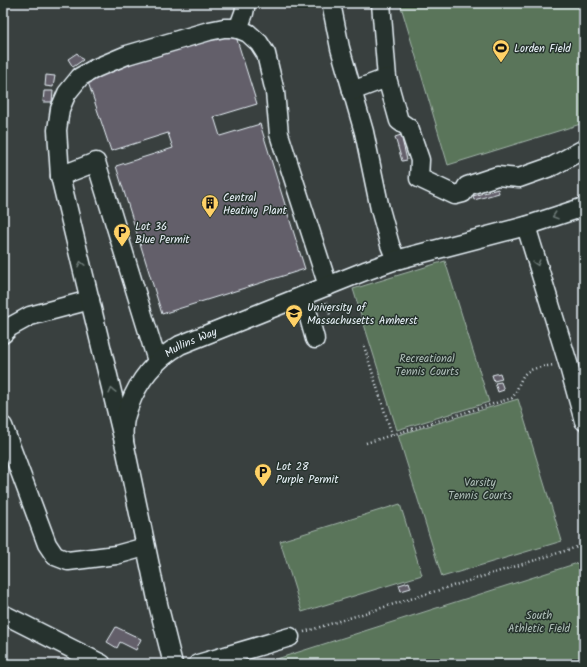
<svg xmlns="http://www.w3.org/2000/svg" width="587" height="667" font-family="Kalam,sans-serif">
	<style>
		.green { fill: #5a755a; stroke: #a1b3a9 }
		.building { fill: #645f6a; stroke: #e8f1f8 }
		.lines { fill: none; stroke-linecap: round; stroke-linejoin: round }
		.minor-casing { stroke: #e8f1f8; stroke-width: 21 }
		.path { stroke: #e8f1f8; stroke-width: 2.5; stroke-dasharray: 1 3; stroke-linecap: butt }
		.minor { stroke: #26332d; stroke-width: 18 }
		.oneway { stroke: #6a7674 }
		.labels { text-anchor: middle; stroke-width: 3; stroke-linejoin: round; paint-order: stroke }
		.poi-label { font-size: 11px; fill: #e8f1f8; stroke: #26332d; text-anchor: start }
		.street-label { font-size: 11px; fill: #e8f1f8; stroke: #26332d }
		.park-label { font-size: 11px; fill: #afbfb9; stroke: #26332d }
	</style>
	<rect width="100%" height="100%" fill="#39403f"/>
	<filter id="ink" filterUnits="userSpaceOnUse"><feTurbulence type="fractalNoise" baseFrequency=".025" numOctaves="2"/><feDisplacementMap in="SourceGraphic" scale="8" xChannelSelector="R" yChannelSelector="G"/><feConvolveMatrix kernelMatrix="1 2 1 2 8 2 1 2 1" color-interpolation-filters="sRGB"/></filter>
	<g filter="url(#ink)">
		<!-- green -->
		<path class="green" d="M400,3H584V123L448,165Z
			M445,261L489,402L397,430L353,289Z
			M518,399L562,541L442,577L398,435Z
			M400,504L422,575L302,612L280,541Z
			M584,561V664H261Z"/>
		<!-- building -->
		<path class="building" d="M234,30L257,104L214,117L220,136L260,124L305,269L162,314L116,166L173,148L168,133L111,151L86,76Z
			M77,53L83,60L73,67L68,59Z
			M46,75L55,76L53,87L45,86Z
			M44,91H53L52,102H43Z
			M401,135L407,160L402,161L395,137Z
			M498,189L499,193L474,200L473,196Z
			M500,373L502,379L494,381L492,375Z
			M501,382L504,390L498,392L495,383Z
			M409,582L411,588L401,591L399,585Z
			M116,627L141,639L136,650L120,642L117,648L107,642Z
			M3,659L13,664H3Z"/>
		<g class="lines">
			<!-- minor casing -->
			<g class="minor-casing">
				<g id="minor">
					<path d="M331,3L340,48L364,132L380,209L390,245L396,260"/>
					<path d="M381,3L387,78L399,121L409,128L420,160L419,178L455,195L463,193L467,186L497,176L519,178L553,166L584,149"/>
					<path d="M238,29L244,13L246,3"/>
					<path d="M352,91L387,78"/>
					<path d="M60,176L96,162L157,361"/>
					<path d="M526,226L568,363L584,421"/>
					<path d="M303,296L315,339"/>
					<path d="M3,334L10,327L30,316L90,300"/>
					<path d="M3,426L47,544L55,556L68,561L116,555L145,547"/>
					<path d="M124,442L60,176L57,130L60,109L67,93L80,77L96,68L127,55L209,31L224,28H231L238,29L248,33L259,43L266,54L275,92L279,134L328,286"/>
					<path d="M3,614L102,664"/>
					<path id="s1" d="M173,664L158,604L124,442C124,437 123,432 124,427C124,419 127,412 129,406C139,379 156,359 180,345L365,271L396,260L526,226L584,207"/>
					<path d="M198,664L290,637"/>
				</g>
			</g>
			<!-- path -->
			<path class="path" d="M326,302L330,315
				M364,346L392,435
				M366,443L512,398C517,392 518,385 522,378C527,367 544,367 554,365
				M304,632L584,545"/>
			<!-- minor -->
			<use href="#minor" class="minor"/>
		</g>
		<!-- one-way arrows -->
		<defs><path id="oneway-chevron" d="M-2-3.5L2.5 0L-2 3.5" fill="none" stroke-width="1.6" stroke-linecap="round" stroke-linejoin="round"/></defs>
		<g class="oneway">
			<use href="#oneway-chevron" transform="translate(555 216) rotate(162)"/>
			<use href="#oneway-chevron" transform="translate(537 263) rotate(73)"/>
			<use href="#oneway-chevron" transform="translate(81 264) rotate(-103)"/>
			<use href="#oneway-chevron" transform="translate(112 391) rotate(-104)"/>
		</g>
	</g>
	<!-- icons -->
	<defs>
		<g id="stadium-pin" transform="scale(0.9)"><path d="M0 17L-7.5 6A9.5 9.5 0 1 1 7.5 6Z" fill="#ffd166" stroke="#26332d"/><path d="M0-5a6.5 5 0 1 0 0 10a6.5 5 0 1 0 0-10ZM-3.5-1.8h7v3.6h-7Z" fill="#111"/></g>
		<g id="building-pin" transform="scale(0.9)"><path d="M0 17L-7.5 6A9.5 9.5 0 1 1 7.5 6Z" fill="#ffd166" stroke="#26332d"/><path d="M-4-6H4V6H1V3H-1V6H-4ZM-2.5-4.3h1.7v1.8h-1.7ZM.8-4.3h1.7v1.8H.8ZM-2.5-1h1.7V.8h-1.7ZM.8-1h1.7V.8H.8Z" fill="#111"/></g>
		<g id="parking-pin" transform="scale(0.9)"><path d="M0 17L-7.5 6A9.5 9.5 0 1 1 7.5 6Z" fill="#ffd166" stroke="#26332d"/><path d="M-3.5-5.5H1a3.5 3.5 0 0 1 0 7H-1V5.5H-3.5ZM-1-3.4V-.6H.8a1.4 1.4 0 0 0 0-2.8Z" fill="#111"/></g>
		<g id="university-pin" transform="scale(0.9)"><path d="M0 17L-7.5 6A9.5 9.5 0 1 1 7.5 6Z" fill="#ffd166" stroke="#26332d"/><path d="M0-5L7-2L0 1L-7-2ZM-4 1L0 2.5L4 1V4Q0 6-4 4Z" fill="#111"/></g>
	</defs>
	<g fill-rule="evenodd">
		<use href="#stadium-pin" x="501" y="48"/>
		<use href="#building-pin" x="210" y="203"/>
		<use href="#parking-pin" x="122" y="232"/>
		<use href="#university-pin" x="294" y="313"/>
		<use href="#parking-pin" x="263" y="472"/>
	</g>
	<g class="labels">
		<!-- poi labels -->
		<g class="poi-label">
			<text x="514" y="52">Lorden Field</text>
			<text x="223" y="201">Central<tspan x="223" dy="13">Heating Plant</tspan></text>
			<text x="135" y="230">Lot 36<tspan x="135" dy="13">Blue Permit</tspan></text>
			<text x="307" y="311">University of<tspan x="307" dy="13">Massachusetts Amherst</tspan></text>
			<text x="276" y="470">Lot 28<tspan x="276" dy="13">Purple Permit</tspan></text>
		</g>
		<!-- street labels -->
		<g class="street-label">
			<text dy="4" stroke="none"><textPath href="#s1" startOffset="356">Mullins Way</textPath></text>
		</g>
		<!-- park labels -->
		<g class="park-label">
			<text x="427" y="362">Recreational<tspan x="427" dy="13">Tennis Courts</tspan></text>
			<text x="480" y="486">Varsity<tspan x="480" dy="13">Tennis Courts</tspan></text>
			<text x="539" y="619">South<tspan x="539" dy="13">Athletic Field</tspan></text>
		</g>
	</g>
	<!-- margin -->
	<rect width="587" height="667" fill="none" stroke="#26332d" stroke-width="16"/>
	<rect x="8" y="8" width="571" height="651" fill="none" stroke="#e8f1f8" stroke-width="1.5" filter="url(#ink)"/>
</svg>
